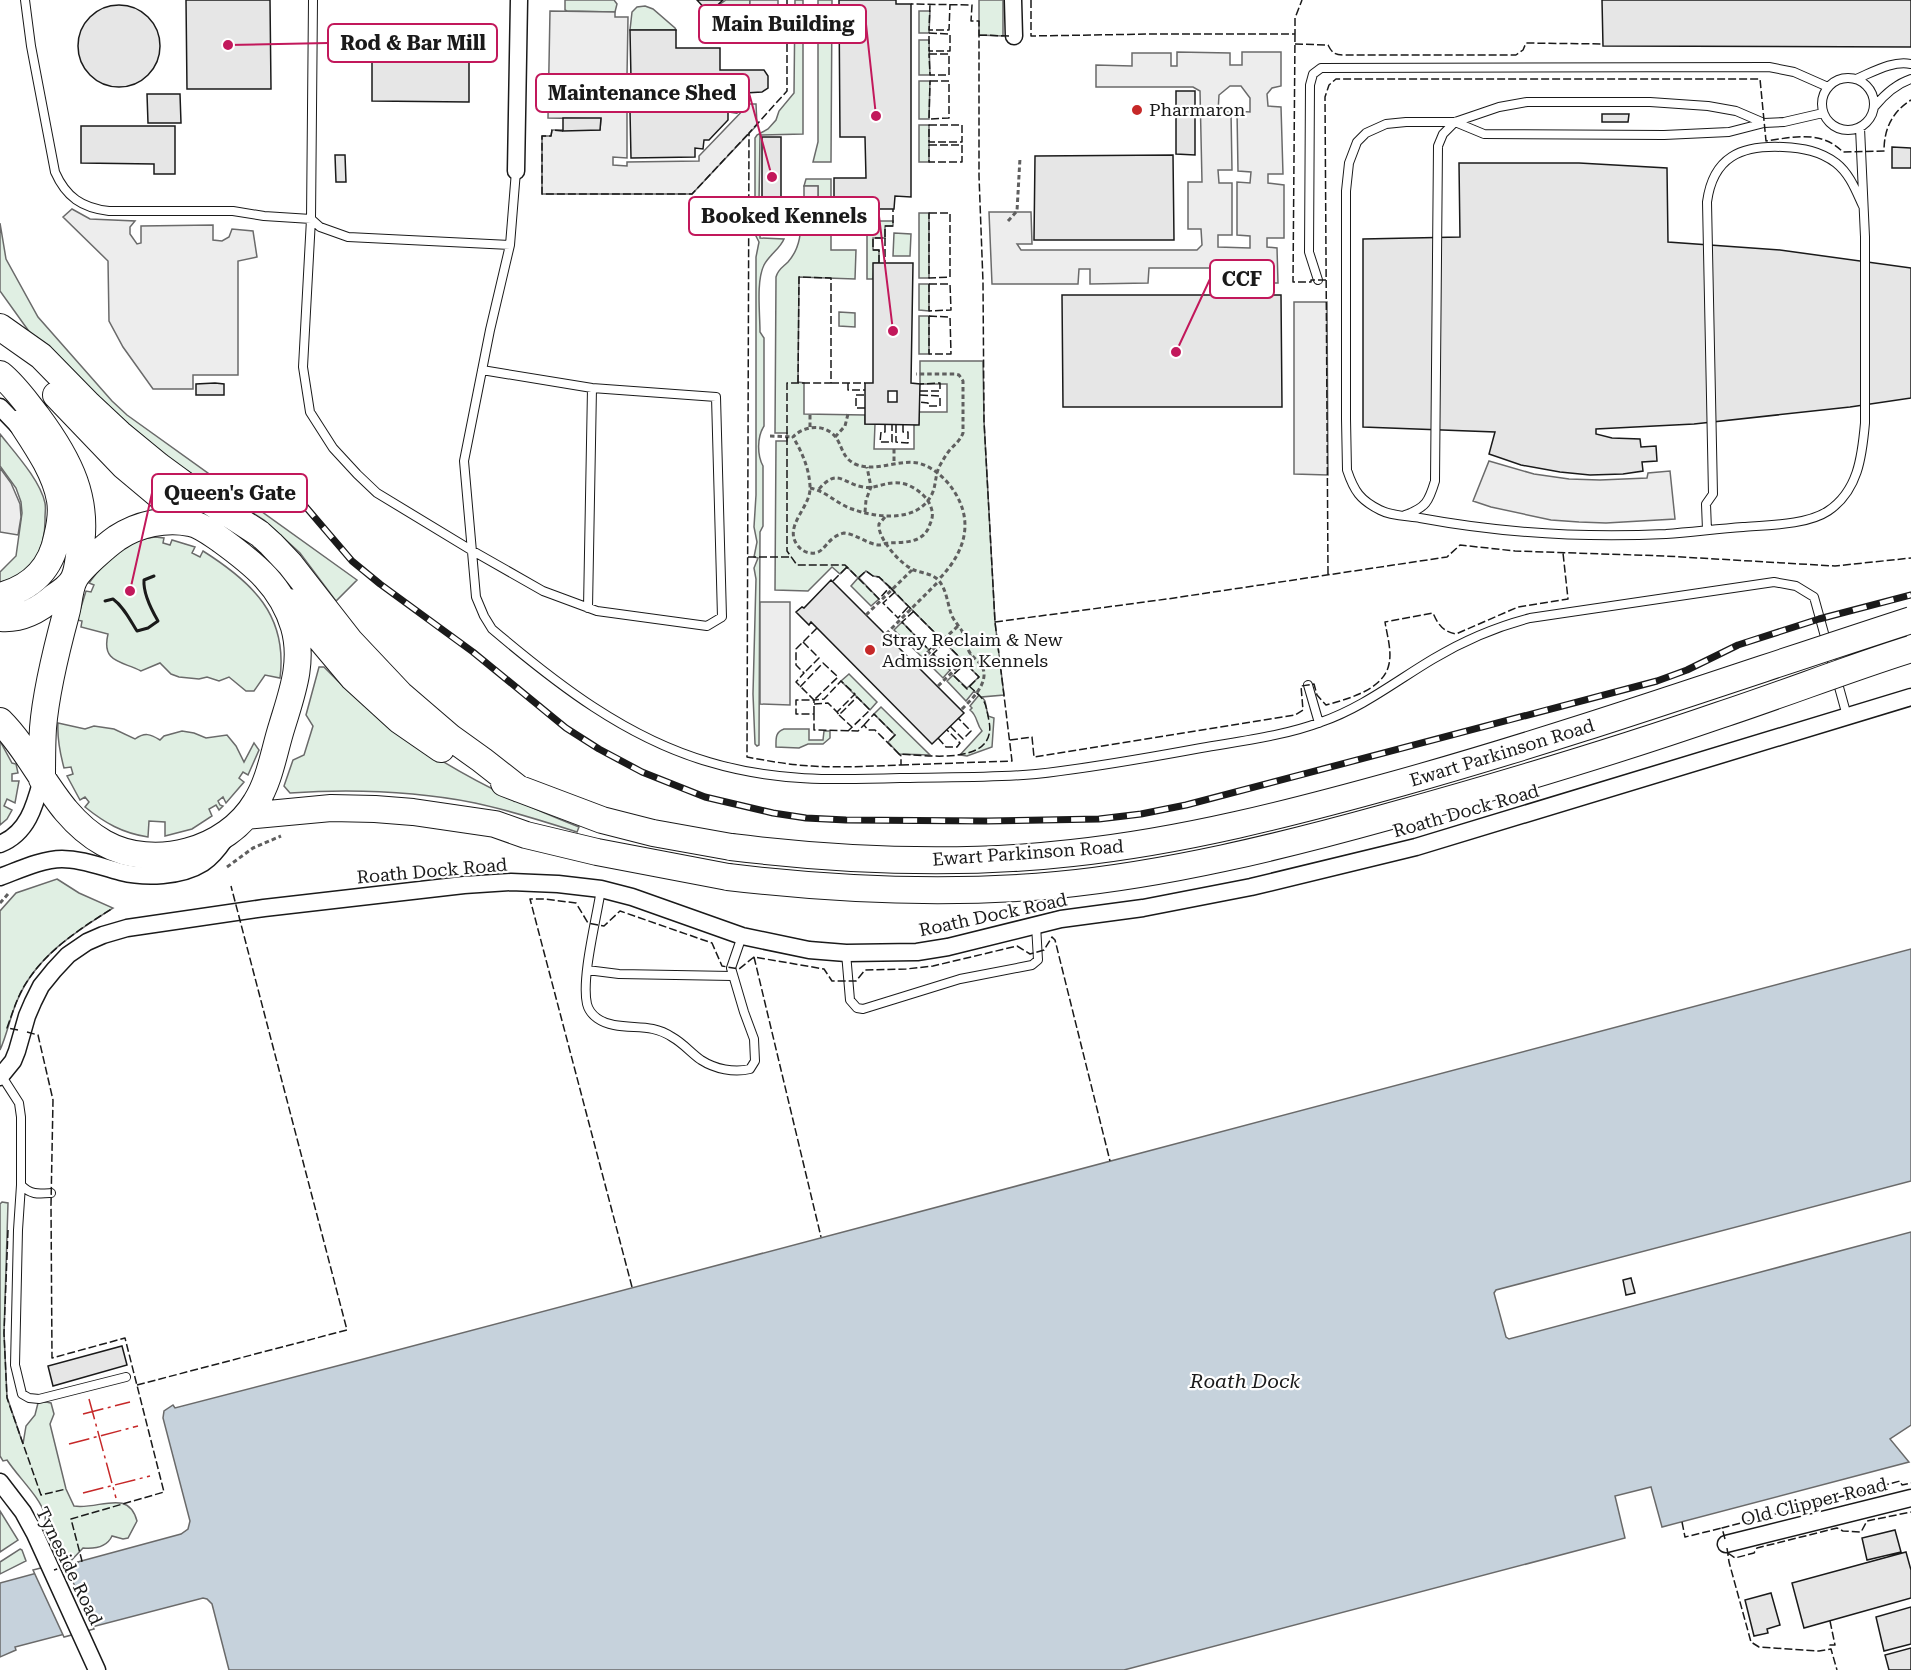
<svg xmlns="http://www.w3.org/2000/svg" width="1911" height="1670" font-family="'Roboto Serif',serif">
	<style>
		.green { fill: #e0efe3; stroke: #6a6a6a; stroke-width: 1.5 }
		.parking { fill: #ededed; stroke: #6a6a6a; stroke-width: 1.5; fill-rule: evenodd }
		.water { fill: #c6d2dc; stroke: #6a6a6a; stroke-width: 1.5 }
		.pier { fill: #fff; stroke: #6a6a6a; stroke-width: 1.5 }
		.building { fill: #e6e6e6; stroke: #1a1a1a; stroke-width: 1.5; fill-rule: evenodd }
		.lines { fill: none; stroke-linecap: round; stroke-linejoin: round }
		.service-casing { stroke: #1a1a1a; stroke-width: 10 }
		.minor-casing { stroke: #1a1a1a; stroke-width: 19 }
		.primary-casing { stroke: #1a1a1a; stroke-width: 28 }
		.path { stroke: #5f5f5f; stroke-width: 3; stroke-dasharray: 4.5 3; stroke-linecap: butt }
		.service { stroke: #fff; stroke-width: 8 }
		.minor { stroke: #fff; stroke-width: 16 }
		.primary { stroke: #fff; stroke-width: 26 }
		.rail-casing { stroke: #1a1a1a; stroke-width: 7 }
		.rail { stroke: #fff; stroke-width: 4.5; stroke-dasharray: 14; stroke-linecap: butt }
		.primary-bridge-casing { stroke: #1a1a1a; stroke-width: 28; stroke-linecap: butt }
		.primary-bridge { stroke: #fff; stroke-width: 26 }
		.fence { stroke: #1a1a1a; stroke-width: 1.5; stroke-dasharray: 8 3; stroke-linecap: butt }
		.wall { stroke: #1a1a1a; stroke-width: 3 }
		.power { stroke: #c62828; stroke-width: 1.5; stroke-dasharray: 21 4.5 3 4.5; stroke-linecap: butt }
		.poi-dot { fill: #c62828; stroke: #fff; stroke-width: 2 }
		.labels { text-anchor: middle; stroke-width: 4.5; stroke-linejoin: round; paint-order: stroke }
		.poi-label { font-size: 18px; fill: #1a1a1a; stroke: #fff; text-anchor: start }
		.street-label { font-size: 18px; fill: #1a1a1a; stroke: #fff }
		.water-label { font-size: 20px; font-style: italic; fill: #1a1a1a; stroke: #fff }
		.leader { fill: none; stroke: #c2185b; stroke-width: 2 }
		.callout-dot { fill: #c2185b; stroke: #fff; stroke-width: 2 }
		.callout { fill: #fff; stroke: #c2185b; stroke-width: 2 }
		.callout-label { font-size: 20px; text-anchor: middle; font-weight: bold; fill: #1a1a1a }
	</style>
	<rect width="100%" height="100%" fill="#fff"/>
	<!-- green -->
	<path class="green" d="M565,0H614L617,4L615,12L567,11L565,10Z
		M726,0H750L749,31L771,32L775,37L771,42C745,37 714,47 713,9Z
		M795,0H803V134L760,135L759,203L755,202V138L757,135L768,129L776,120L779,111L794,93Z
		M818,0H832L831,162H813L818,142Z
		M979,0H1003V36L979,35Z
		M645,6L653,9L675,28L676,30H630L632,12L637,7Z
		M919,11H930L929,33H919Z
		M919,40H929L930,75H919Z
		M919,81H930L929,119H919Z
		M919,125H929V162H919Z
		M806,179H831V250H856L855,279L799,277L798,382L804,383V414L865,415V424H875L874,449H914V425L919,424V412H947V384H920V361H983L984,421L995,622L1004,695L982,697L985,701L988,716L994,718L992,747L967,756L960,755L982,731C976,724 978,716 970,710L972,708L970,706L979,695L974,691L966,701L947,681L953,675L967,688L979,677L879,577L873,576L866,571L859,578L879,599L871,606L851,586L858,578L847,567L840,574L832,567L808,591L775,590L776,441H787V433H775L776,277C778,269 783,267 788,262C802,246 801,228 801,209H818V186H804Z
		M919,213H929V278H919Z
		M755,220H760V238L784,239C780,249 769,255 764,265C756,281 760,313 760,332L764,338V426C757,437 757,455 763,466V526L760,532L759,745L757,746L755,744L753,694L756,579L754,568L758,558L754,557L757,542L754,527L756,495V257L759,242L756,236Z
		M867,221H893V226H885V238H873V250H879V263H874L873,279H867Z
		M0,223L6,259L38,317L112,401L127,415L357,580L336,601L300,553L264,520L175,463L63,369L33,337L0,291Z
		M894,233L911,234L910,256H893Z
		M919,284H929V311L919,310Z
		M839,312L855,313V327L839,326Z
		M919,316H929V354H919Z
		M0,434C15,453 40,480 45,503C46,508 45,513 45,517C46,548 33,576 0,582V572L16,556L22,513L21,502L16,488L0,466Z
		M155,537L164,538L163,543L170,545L172,540L195,547L192,553L200,557L203,551C252,582 288,615 280,678L265,675L254,691H246L229,677L219,681L207,677L199,679L179,677L171,674L160,663L141,671C122,661 101,663 108,634L81,627L82,621L77,620L86,591L91,592L94,585L89,583C105,561 126,539 155,537Z
		M902,622L929,650L922,657L894,630Z
		M933,654L950,670L943,678L926,661Z
		M319,667H324C396,742 483,790 579,827L577,832C543,821 509,810 475,803C414,791 351,789 290,793L284,786L293,760L304,755L313,726L306,715Z
		M849,674L877,702L870,710L841,681Z
		M881,707L930,755L899,754L888,742L895,735L874,714Z
		M58,723L85,729L94,726L114,729L135,739C145,732 150,734 160,740L164,736L182,731L194,733L206,738L227,735L236,746L244,762L254,743L259,750L248,775L243,772L239,778L244,782L226,803L223,797L218,801L220,805L223,806L219,810L216,805L209,809L212,816L192,829L165,836V822L149,821L148,837C122,833 105,823 85,807L89,802L85,797L80,800L67,776L73,774L71,767L64,768C60,753 57,739 58,723Z
		M784,729H809V740H823L824,731H830V738L823,744H808L799,748L776,747C776,739 775,732 784,729Z
		M0,741L12,763L16,764L18,773L12,774V781H19L15,803L7,799L4,806L12,810L7,819L0,825Z
		M57,879L79,893L113,908C75,932 35,957 17,1001C10,1017 7,1035 0,1050V911L16,893Z
		M2,1202L8,1203L4,1333L7,1397L23,1444L26,1426L35,1415L38,1403L46,1402L51,1403L54,1414L50,1424L66,1489L74,1506C99,1510 128,1488 137,1521L128,1538L123,1539L112,1536C107,1547 95,1549 83,1548L68,1564L61,1563C56,1557 46,1537 45,1529C44,1525 46,1519 45,1515C40,1497 18,1477 7,1460L3,1461L0,1456V1204Z
		M0,1511L18,1540L0,1552Z
		M20,1549L22,1550L26,1561L0,1574V1562Z"/>
	<!-- parking -->
	<path class="parking" d="M750,0H778V33L749,31Z
		M550,11L615,12V17H628L627,76H613L612,110L627,111V158L613,157V165L627,166V162L699,161V156L749,104H756L757,125L692,194H542V136H551L552,130H600L601,119L548,118Z
		M1177,52L1230,53V65H1242V52H1281V86L1272,88L1267,94L1268,106L1281,107L1283,174H1268V183L1284,185V238H1267V247L1277,248L1278,283H1217V268H1149L1148,283L1090,284V269H1079L1078,284H992L989,212H1031L1032,244H1017L1021,250H1197L1202,245L1201,229H1188V182H1202L1200,91L1193,87H1096V65L1132,66V53H1171V66H1177ZM1230,86H1241L1250,98V112L1237,111L1238,171L1251,172L1250,183L1237,182V235L1250,236V248L1218,247V235H1232V183H1219L1218,170H1232L1231,112H1218L1219,95Z
		M804,186H818V209H801L800,199H804Z
		M72,209L90,219L135,221L130,227V234L137,244L141,243V226L213,225V240L222,241L229,237L232,229L253,231L257,257L238,261V375H193V389H153L123,347L109,321L108,261L63,217Z
		M1294,302H1327L1328,475L1294,474Z
		M1489,461L1534,474L1569,479L1600,480L1647,478L1648,473L1670,471L1675,519L1606,523L1579,522L1551,520L1491,507L1473,501Z
		M0,468L11,483L20,504L21,517L18,535L0,532Z
		M760,602H790V705L760,704Z"/>
	<!-- water -->
	<path class="water" d="M1911,949V1181L1496,1290L1494,1293L1506,1337L1509,1339L1911,1232V1425L1890,1439L1909,1462L1662,1527L1651,1487L1615,1496L1625,1538L1124,1670H229L212,1604L207,1599L203,1598L15,1647L16,1650L0,1657V1583L181,1534L188,1529L190,1521L163,1418L164,1411L173,1405L175,1408L356,1361Z"/>
	<!-- pier -->
	<path class="pier" d="M64,1562L94,1629L64,1637L33,1570Z"/>
	<!-- building -->
	<path class="building" d="M186,0H270L271,89H187Z
		M697,0H723L709,13Z
		M839,0H896V4H911V197L895,196L894,209H834V178H866L865,137H840Z
		M1602,0H1911V47L1603,46Z
		M78 46a41 41 0 1 1 82 0a41 41 0 1 1-82 0Z
		M630,30H676V48H720V70H764L768,76V88L762,92L745,93V103L737,113L728,112V120L709,140H704L703,149L695,148V157L631,158L630,111H627V101L623,99L622,94L624,90L627,89L628,79H631Z
		M372,48L469,49V102L372,101Z
		M1176,91H1195V155L1176,154Z
		M147,94H180L181,123H148Z
		M1602,114H1629L1628,122H1602Z
		M563,118H601L600,130L563,131Z
		M81,126H175V174H154V164L81,163Z
		M762,137H781V218H762Z
		M1892,147L1911,148V168H1892Z
		M335,155H345L346,182H336Z
		M1173,155L1174,240H1034L1035,156Z
		M1459,163H1579L1667,168L1668,242L1780,250L1911,268V398L1850,407L1694,424L1596,429V434L1612,438L1640,439L1641,447L1656,446L1657,461L1642,462L1643,471L1623,474L1590,475L1560,472L1521,465L1489,454L1495,432L1363,427V239L1460,237Z
		M873,263H913L911,383L920,384L919,425L865,424V383H873ZM888,391H897V402H888Z
		M1062,295H1281L1282,407H1063Z
		M215,383L224,384V395H196V384Z
		M831,580L964,713L932,744L811,622L809,625L796,612L802,607L804,608Z
		M1631,1278L1635,1293L1626,1295L1623,1280Z
		M122,1346L127,1365L53,1386L48,1366Z
		M1895,1530L1901,1552L1867,1560L1862,1538Z
		M1906,1552L1911,1570V1598L1804,1628L1792,1583Z
		M1771,1593L1780,1625L1767,1629L1768,1633L1754,1636L1745,1600Z
		M1911,1607V1644L1884,1651L1876,1617Z
		M1911,1648V1670H1889L1885,1655Z"/>
	<g class="lines">
		<!-- service casing -->
		<g class="service-casing">
			<path id="service" d="M25,0L31,46L55,172C66,197 82,208 109,211H233L264,216L311,219L303,367L310,412L333,448L357,474L377,493L471,550L543,591L597,611L707,626L722,617L716,397L592,388L482,370
				M313,0L311,219L320,227L348,237L510,245L516,171
				M1822 104a26 26 0 1 1 52 0a26 26 0 1 1-52 0Z
				M1856,79C1873,72 1893,60 1911,64
				M1875,106C1885,94 1896,84 1911,79
				M1455,122L1484,134L1664,135L1729,132L1764,123L1784,122L1823,113
				M1764,123L1736,111L1708,106L1650,102H1527L1499,107L1455,122H1406L1386,124L1366,133L1357,142L1349,163L1346,191V419L1347,470C1354,491 1360,500 1380,510C1391,516 1408,516 1420,518C1501,533 1584,538 1666,534C1692,532 1717,529 1743,527C1768,525 1807,525 1828,511C1858,491 1862,457 1865,423V237L1860,128
				M510,245L490,330L464,461L476,597L484,616L492,629C557,684 626,738 709,762C775,782 835,780 902,778C947,777 992,778 1036,774C1091,768 1147,758 1201,748C1241,741 1284,736 1321,722C1362,708 1396,681 1433,659C1463,641 1495,627 1530,618L1774,582L1796,586L1814,597L1847,716
				M1318,280L1309,252L1310,85L1313,74L1321,68L1769,67L1794,72L1828,87
				M1405,515C1426,508 1429,501 1435,481L1438,146L1443,134L1455,122
				M1707,530L1706,504L1713,494L1707,202C1713,157 1741,145 1783,147C1803,148 1820,151 1836,163C1850,174 1856,191 1863,206
				M588,608L592,388
				M1308,685L1319,723
				M601,889C597,917 581,978 587,1004C590,1016 602,1023 614,1025C636,1029 652,1024 672,1037C683,1043 691,1053 701,1060C715,1069 734,1073 750,1069L755,1061L754,1039L744,1012L731,968L742,936
				M846,953L850,1000L857,1008L863,1009L960,979L1032,965L1038,960L1036,925
				M587,970L619,974L732,976
				M1,1075L19,1103L21,1117V1185C31,1195 38,1194 51,1193
				M21,1185L18,1230L15,1365L22,1394L29,1398L39,1399L126,1377"/>
		</g>
		<!-- minor casing -->
		<g class="minor-casing">
			<path id="minor" d="M1013,0L1014,36
				M516,171L519,0
				M0,407L24,432
				M0,844C28,833 35,805 42,779
				M0,877C19,870 42,859 62,859C83,859 101,867 121,872C145,878 181,877 203,863C212,857 219,848 225,839
				M0,1077L13,1061L17,1051L27,1016L33,1002L41,986L54,970L68,955L87,942L103,935L127,928L264,908L464,885L511,882L558,884L601,889L632,897L742,936L809,950L846,953L917,952L948,947L1061,919L1143,908L1251,887L1416,847L1911,697
				M0,1482L23,1512L35,1534L97,1670
				M1726,1544L1911,1498"/>
		</g>
		<!-- primary casing -->
		<g class="primary-casing">
			<path id="primary" d="M0,327L41,356L89,405L120,434L159,466L189,488L260,534L271,544L290,564L350,641L400,694L450,737L482,760L519,789
				M0,374C15,386 25,401 37,416C69,459 91,500 79,556C78,563 77,572 74,578C71,585 60,593 54,597C38,611 21,620 0,618
				M56,395L124,466L192,523
				M0,596C31,588 51,569 57,537C60,525 62,512 60,500C55,472 36,445 21,422
				M289,602L353,678L399,720L441,749
				M0,721C38,759 54,815 104,843C154,871 227,851 256,802C270,780 274,751 282,726C292,693 304,662 294,627C282,586 254,564 221,540C212,534 201,525 190,523C166,518 138,524 117,538C107,545 79,569 74,580C69,590 69,604 66,614C56,651 46,691 43,728C42,745 42,762 42,779
				M504,783L602,820L653,833L731,847
				M246,816L331,808L375,809L413,812L495,824L526,835L597,852L728,877"/>
		</g>
		<!-- path -->
		<path class="path" d="M1008,221L1017,211L1020,158
			M810,427V415
			M770,436L793,437
			M835,437L845,426L848,414
			M894,449V464
			M810,488C826,491 837,504 852,509C877,518 918,523 932,494C936,486 935,476 939,467C942,462 945,456 949,451C954,445 960,441 963,433V381L959,375L955,374H916
			M819,489C838,467 843,484 863,487C877,490 889,478 908,485C919,490 930,499 932,511C933,515 932,520 930,524C924,544 904,542 888,543C885,543 882,545 879,545C867,544 856,534 844,533C827,537 825,552 815,553C808,554 802,551 798,546C782,526 812,507 810,486C809,468 802,452 793,437C804,425 827,423 837,439C843,449 843,458 855,464C876,473 897,459 918,463C930,466 940,474 948,483C976,517 967,551 938,580
			M865,512L866,500L871,487L867,467
			M885,517L879,524C877,538 901,565 914,570C921,573 929,573 936,578C947,587 947,604 952,616C955,622 959,626 962,631C965,637 965,644 968,649C972,660 985,662 984,676C983,689 970,701 961,710
			M866,615L912,570
			M886,634L939,581
			M916,665L958,626
			M938,686L971,654
			M227,867L253,848L281,836
			M0,903L8,894"/>
		<!-- service -->
		<use href="#service" class="service"/>
		<!-- minor -->
		<use href="#minor" class="minor"/>
		<!-- primary -->
		<use href="#primary" class="primary"/>
		<!-- rail casing -->
		<g class="rail-casing">
			<path id="rail" d="M305,506L352,561L380,584L473,652L566,728L599,749L642,772L705,797L773,813L806,818L846,820L987,821L1099,819L1141,814L1186,805L1657,681L1687,670L1738,645L1819,619L1911,595"/>
		</g>
		<!-- rail -->
		<use href="#rail" class="rail"/>
		<!-- primary-bridge casing -->
		<g class="primary-bridge-casing">
			<path id="primary-bridge" d="M731,847C845,861 958,866 1072,853C1184,841 1292,813 1400,783C1572,735 1741,675 1911,620
				M728,877C837,890 947,895 1057,885C1169,874 1279,847 1387,817C1499,786 1610,753 1720,715C1784,694 1847,669 1911,649"/>
		</g>
		<!-- primary-bridge -->
		<use href="#primary-bridge" class="primary-bridge"/>
		<!-- fence -->
		<path class="fence" d="M787,0V91L749,133L747,757C769,761 790,765 812,766C842,768 872,766 901,765V756L899,754
			M1031,0V36L1153,34H1295V18L1302,0
			M930,4L929,30H949L950,4
			M929,33L950,34V51H929Z
			M1295,34L1293,282H1311V280H1327
			M979,35L1009,36
			M1295,44L1328,45C1332,53 1335,55 1344,55H1516L1523,50L1526,43L1602,44
			M929,54H949V75H930Z
			M930,81H949V118L929,119Z
			M929,125H962V142H929Z
			M563,131L552,130L551,136H542V194H692L749,133
			M929,145H962V162H929Z
			M929,213H950V277L929,278Z
			M885,238V263
			M879,263V250H873V238H885V226H893V209
			M929,284H950L951,310L929,311Z
			M929,316L950,317L951,354H929Z
			M798,383L799,277L831,278V383C817,383 802,383 787,383V551L797,565H845L879,599L890,587L879,577L873,576L866,571L858,578
			M831,383H865
			M848,383V390H865
			M920,391H940V383L920,384
			M920,395L940,396V406H928V403L920,402
			M865,408H856V395H865
			M885,425V432H881L880,442H892V425
			M896,425V442L908,443V432H903V425
			M748,557H792
			M1328,574L1325,97L1329,85L1336,79H1760L1766,141C1794,137 1821,130 1843,152L1884,151C1884,129 1892,112 1911,100
			M833,581L847,567
			M890,587C919,618 950,647 979,677L967,689L953,675L966,663
			M895,592L883,603L898,618L909,606
			M914,611L902,622L929,650L941,638
			M995,622L1167,599L1447,557L1460,545L1515,551L1665,556L1835,566L1911,558
			M817,628L796,649V665L804,673L796,682L814,700H796V714H814V730L858,731L864,725L868,730H875L899,754C925,755 998,767 989,721C985,700 986,701 969,686
			M803,642L819,658L804,673
			M945,642L933,654L950,670L961,659
			M800,687L823,663L838,677L814,700
			M814,704L828,703L837,712
			M814,714V700L824,699L841,681L855,694L837,712L839,715L857,697L870,710L848,731
			M839,715L852,727
			M864,725L874,714L895,735L888,742
			M950,726L963,739L971,731L958,718
			M938,738L946,747H957L960,743L947,730
			M1010,740L1032,737L1034,757L1295,715L1303,710L1301,686L1314,684L1317,695L1326,705C1347,699 1384,690 1389,664C1392,651 1387,635 1385,622L1433,613C1438,625 1444,632 1456,634L1518,607L1568,599L1563,553
			M901,765L1012,761L995,622L984,421L983,282L979,176V21H971L972,5L911,4
			M754,957L821,1237
			M18,1030L7,1028C12,1014 16,1001 23,988C44,952 78,930 113,908
			M27,1032L38,1035L53,1100L51,1205L52,1358L125,1338L164,1492L71,1519L82,1561L54,1570
			M8,1230L4,1333L7,1398L41,1495L66,1489
			M632,1287L530,899H544L576,903L588,923L604,926L620,911L712,943L722,966L739,969L754,957L824,969L832,981H856L865,970L906,969L933,966L1017,946L1030,954L1044,950L1052,937L1055,940L1110,1161
			M137,1385L347,1330L231,886
			M1682,1522L1685,1537L1722,1528
			M1725,1539L1722,1528L1900,1481L1902,1485L1911,1483
			M1727,1548L1729,1562L1751,1642L1759,1647L1819,1651L1831,1649L1837,1670
			M1728,1553L1735,1558L1754,1553L1757,1548L1837,1528L1843,1531L1861,1532L1867,1521L1911,1512
			M1830,1621L1835,1645H1830L1831,1649"/>
		<!-- wall -->
		<path class="wall" d="M105,601L113,599C124,607 130,620 137,631L148,628L158,621C151,609 143,594 144,580L154,576"/>
		<!-- power -->
		<path class="power" d="M89,1399L116,1498
			M83,1414L130,1402
			M69,1444L138,1426
			M83,1493L150,1476"/>
	</g>
	<!-- markers -->
	<g class="poi-dot">
		<circle cx="1137" cy="110" r="6"/>
		<circle cx="870" cy="650" r="6"/>
	</g>
	<g class="labels">
		<!-- poi labels -->
		<g class="poi-label">
			<text x="1149" y="116">Pharmaron</text>
			<text x="882" y="646">Stray Reclaim &amp; New<tspan x="882" dy="21">Admission Kennels</tspan></text>
		</g>
		<!-- street labels -->
		<g class="street-label">
			<text transform="translate(1502 753) rotate(-17)" y="6">Ewart Parkinson Road</text>
			<text transform="translate(1466 811) rotate(-16)" y="6">Roath Dock Road</text>
			<text transform="translate(1028 853) rotate(-4)" y="6">Ewart Parkinson Road</text>
			<text transform="translate(432 871) rotate(-5)" y="6">Roath Dock Road</text>
			<text transform="translate(993 915) rotate(-12)" y="6">Roath Dock Road</text>
			<text transform="translate(1814 1502) rotate(-14)" y="6">Old Clipper Road</text>
			<text transform="translate(69 1566) rotate(64)" y="6">Tyneside Road</text>
		</g>
		<!-- water labels -->
		<g class="water-label">
			<text x="1245" y="1388">Roath Dock</text>
		</g>
	</g>
	<!-- callouts -->
	<path class="leader" d="M876 116L866 24M228 45L328 43M772 177L749 93M893 331L879 216M1176 352L1210 279M130 591L152 493"/>
	<g class="callout-dot">
		<circle cx="876" cy="116" r="6"/>
		<circle cx="228" cy="45" r="6"/>
		<circle cx="772" cy="177" r="6"/>
		<circle cx="893" cy="331" r="6"/>
		<circle cx="1176" cy="352" r="6"/>
		<circle cx="130" cy="591" r="6"/>
	</g>
	<g class="callout">
		<rect x="699" y="5" width="167" height="38" rx="6"/>
		<rect x="328" y="24" width="169" height="38" rx="6"/>
		<rect x="536" y="74" width="213" height="38" rx="6"/>
		<rect x="689" y="197" width="190" height="38" rx="6"/>
		<rect x="1210" y="260" width="64" height="38" rx="6"/>
		<rect x="152" y="474" width="155" height="38" rx="6"/>
	</g>
	<g class="callout-label">
		<text x="783" y="31">Main Building</text>
		<text x="413" y="50">Rod &amp; Bar Mill</text>
		<text x="642" y="100">Maintenance Shed</text>
		<text x="784" y="223">Booked Kennels</text>
		<text x="1242" y="286">CCF</text>
		<text x="230" y="500">Queen's Gate</text>
	</g>
</svg>
